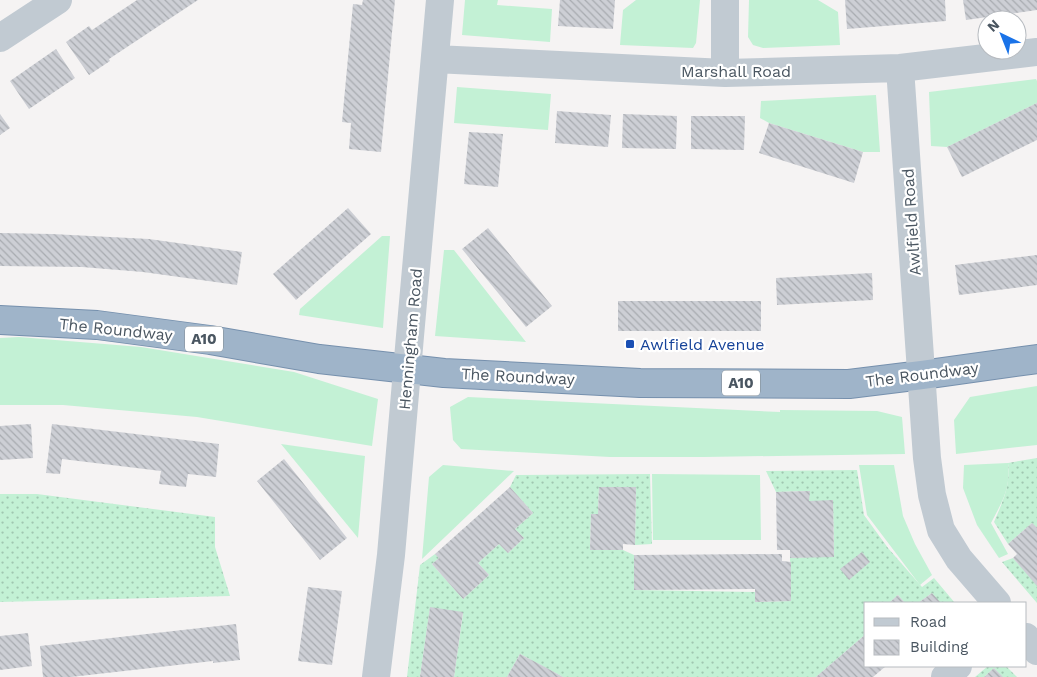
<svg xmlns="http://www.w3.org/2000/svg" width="1037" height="677" font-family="'Work Sans',sans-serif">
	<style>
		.grass { fill: #c3f1d5 }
		.garden { fill: url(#garden-dots) }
		.building { fill: url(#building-back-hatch) }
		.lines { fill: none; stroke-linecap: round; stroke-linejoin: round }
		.trunk-casing { stroke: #7690ad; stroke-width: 30 }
		.minor { stroke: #c1cad2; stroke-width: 28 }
		.trunk { stroke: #9fb4c9; stroke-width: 28 }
		.transit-dot { fill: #1a4fb4; stroke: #fff; stroke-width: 2 }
		.labels { text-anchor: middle; stroke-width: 4.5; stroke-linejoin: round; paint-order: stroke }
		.shield { fill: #fff; stroke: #808990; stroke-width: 1 }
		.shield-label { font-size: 15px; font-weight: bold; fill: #4a5661 }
		.street-label { font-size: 16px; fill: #4a5661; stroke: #fff }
		.transit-label { font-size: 16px; fill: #164399; stroke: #fff; text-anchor: start }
	</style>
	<defs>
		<pattern id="garden-dots" width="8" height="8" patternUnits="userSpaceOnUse" patternTransform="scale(1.25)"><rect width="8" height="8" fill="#c3f1d5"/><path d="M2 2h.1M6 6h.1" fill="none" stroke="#a0c6b0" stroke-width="1.8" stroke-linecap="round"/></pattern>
		<pattern id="building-back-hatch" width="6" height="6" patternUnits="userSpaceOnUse" patternTransform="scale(1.25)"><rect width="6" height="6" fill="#cdcfd5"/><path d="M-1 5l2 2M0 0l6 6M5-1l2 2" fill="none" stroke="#a8abb0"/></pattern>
	</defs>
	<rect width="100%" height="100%" fill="#f5f3f3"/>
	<!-- grass -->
	<path class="grass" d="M465,0H498L497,5L552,9L550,42L462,35Z
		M636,0H700L696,43L693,48L620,45L623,10Z
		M749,0H818L838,12L840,45L763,48L753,45L748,37Z
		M1036,79L1037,81V103L947,147L931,146L929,92Z
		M457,87L551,94L548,130L454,123Z
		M876,95L880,152H863L769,123L760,118L761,101Z
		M382,236H390L383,328L299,315L300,309Z
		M444,250H454L526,342L435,336Z
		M19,337L141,347L294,372L378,399L372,446L197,417L63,405H0V338Z
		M1037,386V445L956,454L954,420L970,397Z
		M468,397L780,412V410L877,411L902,417L905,454L704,457H610L461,449L453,440L450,407Z
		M281,444L365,456L358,538Z
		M1008,463C1011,488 1002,502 991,523L1008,554L999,558L977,525L963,488L964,465Z
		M443,465L514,471L422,559L429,477Z
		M859,465H894L903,516L915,544L932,575L920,585L867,515Z
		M652,474L760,475L761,540H653Z"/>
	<!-- garden -->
	<path class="garden" d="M1037,458V527H1036L1032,523L1008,544L994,522C1002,503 1011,485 1008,463Z
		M857,470L864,515L888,548L922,587L934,578L955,603H939L932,593L918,603H905L898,595L889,603H866V634L816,677H563L520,654L507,677H454L463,613L430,608L420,677H407L420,565L435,554L439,558L432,564L463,599L489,575L478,563L499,544L508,553L524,538L515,529L533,513L510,487L516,475L650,474L652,544L635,545L636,487H599L598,514H591L590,550H623L634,555V590L755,592L756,602L791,601L790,558L834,556L833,501H809V491L776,492L766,471Z
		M0,494H37L215,517V547L230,596L0,602Z
		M1013,558L1037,584V603L1002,562Z
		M988,666H1006L1017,677H1002L994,668L984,677H975Z"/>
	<!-- building -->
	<path class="building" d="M137,0H198L109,59L110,61L89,75L66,42L89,26L92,30Z
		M363,0H395L381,152L349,149L351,123L342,122L353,4L362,5Z
		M560,0H615L613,29L558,26Z
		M845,0H945L946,21L847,29Z
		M963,0H1037V10L966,20Z
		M56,49L75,78L29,109L10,81Z
		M1037,103V140L962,177L947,147Z
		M557,111L611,115L608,147L555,143Z
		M0,114L10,128L0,135Z
		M623,114L677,116L676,149L622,148Z
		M691,116H745L744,150L691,149Z
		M769,123L863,152L854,183L759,153Z
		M469,132L503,134L498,187L464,184Z
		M348,208L371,234L296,300L273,274Z
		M488,228L552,306L526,327L462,249Z
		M0,233L52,234L149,239L242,252L237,285L143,272L82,267L0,266Z
		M1037,255V285L959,295L955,265Z
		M872,273L873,300L777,305L776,278Z
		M618,301H761V331H618Z
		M31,424L33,458L0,460V426Z
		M52,424L219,444L216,477L188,474L186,487L159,484L161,471L62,459L60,474L46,473Z
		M284,459L347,538L320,560L257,481Z
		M510,487L533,513L515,529L524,538L508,553L499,544L478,563L489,575L463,599L432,564L439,558L435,554Z
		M599,487H636L635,545L623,544V550H590L591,514H598Z
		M810,491L809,501L833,500L834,557L790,558V550H777L776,492Z
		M1032,523L1036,527H1037V586L1013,558L1017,554L1008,544Z
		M862,552L870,562L849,580L840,569Z
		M782,554V561L791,562V601L755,602V589L634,590V555Z
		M308,587L342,591L332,665L298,661Z
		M932,593L941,603H918Z
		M898,595L905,603H889Z
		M430,607L463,612L454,677H420Z
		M236,624L240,660L213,663V661L71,677H43L40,646Z
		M28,633L32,666L0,670V636Z
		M866,634V666H886L873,677H816Z
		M520,654L543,666L563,677H507Z
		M994,668L1003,677H984Z"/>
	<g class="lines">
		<!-- trunk casing -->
		<g class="trunk-casing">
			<path id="trunk" d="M0,320L97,325L210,340L319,359L444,373L640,383L849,384L922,375L1037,359"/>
		</g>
		<!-- minor -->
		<path class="minor" d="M725,0V73
			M0,38L58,0
			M435,59L725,73L900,68L1037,52
			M900,68L927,458L932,495L941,530L959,559L997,603
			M1026,637L1037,651
			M376,677L391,555L410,336L440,0
			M945,677L958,666"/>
		<!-- trunk -->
		<use href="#trunk" class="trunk"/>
	</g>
	<!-- markers -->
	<rect class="transit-dot" x="625" y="339" width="10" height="10" rx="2.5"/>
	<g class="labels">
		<!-- shield labels -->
		<g class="shield">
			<rect x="185" y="326.5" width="38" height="25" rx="4"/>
			<rect x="722" y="370.5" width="38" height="25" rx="4"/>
		</g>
		<g class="shield-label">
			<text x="204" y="344">A10</text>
			<text x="741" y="388">A10</text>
		</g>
		<!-- street labels -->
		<g class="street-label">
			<text x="736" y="77">Marshall Road</text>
			<text transform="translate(911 222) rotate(-94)" y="6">Awlfield Road</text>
			<text transform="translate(116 329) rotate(6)" y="6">The Roundway</text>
			<text transform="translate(410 339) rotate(-85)" y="6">Henningham Road</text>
			<text transform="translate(922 374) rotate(-7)" y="6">The Roundway</text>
			<text transform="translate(518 376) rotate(3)" y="6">The Roundway</text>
		</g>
		<!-- transit labels -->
		<g class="transit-label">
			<text x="640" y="350">Awlfield Avenue</text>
		</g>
	</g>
	<!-- legend -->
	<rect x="864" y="602" width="162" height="65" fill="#ffffff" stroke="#b7bbc0"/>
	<rect x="874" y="618" width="25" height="8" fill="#c1cad2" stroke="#b7bbc0"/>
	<text x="910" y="627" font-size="15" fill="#4a5661">Road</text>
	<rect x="874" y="640" width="25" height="15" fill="url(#building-back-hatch)" stroke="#b7bbc0"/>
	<text x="910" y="652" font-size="15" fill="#4a5661">Building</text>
	<!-- north arrow -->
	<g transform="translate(1002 35) rotate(317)"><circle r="24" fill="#ffffff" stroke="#b7bbc0"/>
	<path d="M0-4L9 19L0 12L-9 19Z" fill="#1a73e8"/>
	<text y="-8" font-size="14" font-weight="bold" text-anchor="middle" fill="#4a5661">N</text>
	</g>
</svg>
